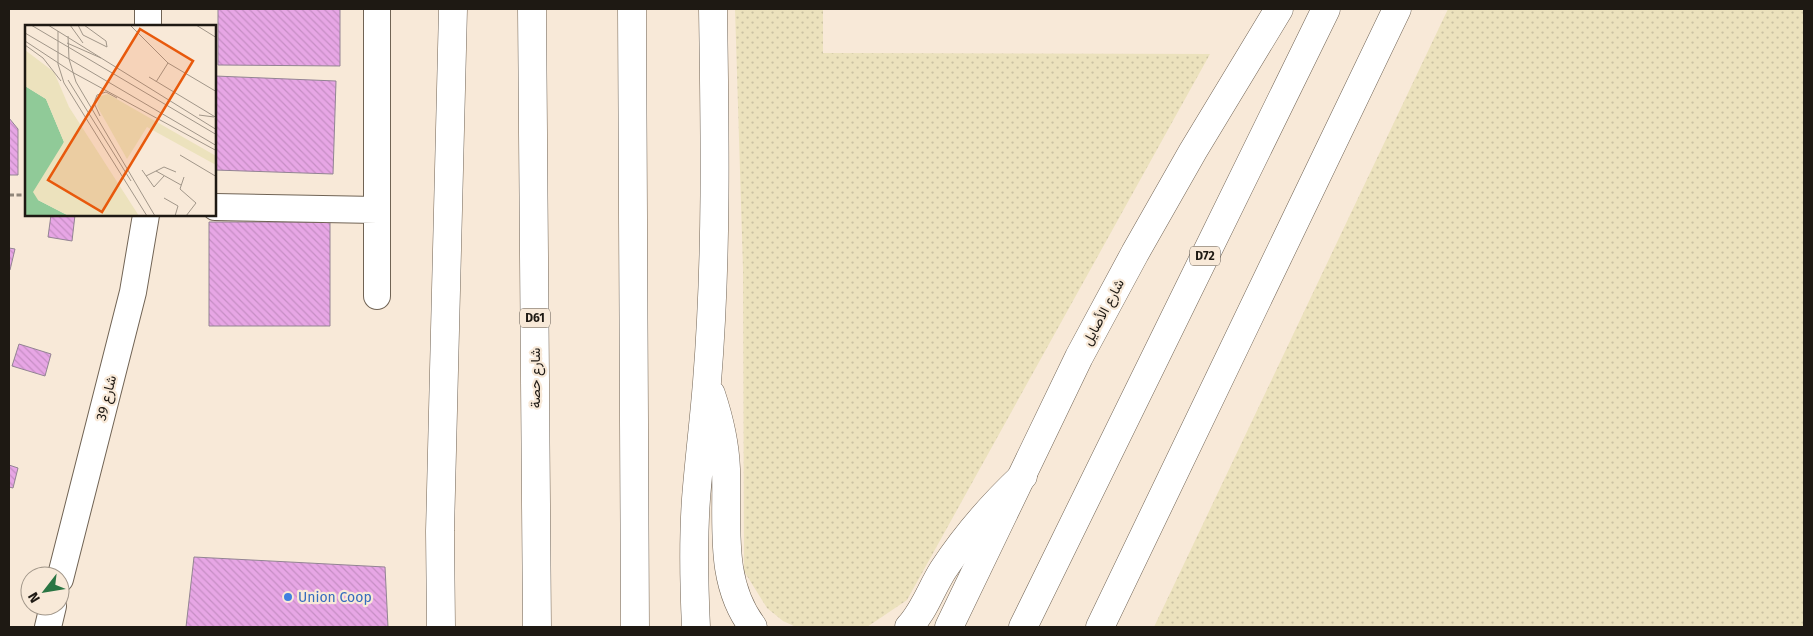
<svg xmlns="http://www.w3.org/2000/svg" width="1813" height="636" font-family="'Fira Sans',Vazirmatn,sans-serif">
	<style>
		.sand { fill: url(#sand-dots) }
		.building { fill: url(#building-back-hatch); stroke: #938493 }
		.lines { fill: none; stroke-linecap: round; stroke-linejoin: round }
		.street-casing { stroke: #706354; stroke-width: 28 }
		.secondary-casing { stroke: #706354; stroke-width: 29 }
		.primary-casing { stroke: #706354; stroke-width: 29 }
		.path { stroke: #90867a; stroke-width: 3; stroke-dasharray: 5 2.5; stroke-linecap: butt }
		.street { stroke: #fff; stroke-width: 26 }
		.secondary { stroke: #fff; stroke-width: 28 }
		.primary { stroke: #fff; stroke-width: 28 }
		.shop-dot { fill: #3f7fe0; stroke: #f8e9d8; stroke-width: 2 }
		.labels { text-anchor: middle; stroke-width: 4.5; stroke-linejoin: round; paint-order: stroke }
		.shield { fill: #f8e9d8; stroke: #5f574e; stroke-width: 1 }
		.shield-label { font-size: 12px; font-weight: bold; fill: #1e1913 }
		.street-label { font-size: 14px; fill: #1e1913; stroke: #f8e9d8 }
		.shop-label { font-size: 14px; fill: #366cbe; stroke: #f8e9d8; text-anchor: start }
		.inset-road { fill: none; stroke: #a19689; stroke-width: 1 }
		.view { fill: #e8590c; fill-opacity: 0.15; stroke: #e8590c; stroke-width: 2.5 }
		.inset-edge { fill: none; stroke: #1e1913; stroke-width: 2.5 }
	</style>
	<defs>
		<pattern id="sand-dots" width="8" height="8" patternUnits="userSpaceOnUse" patternTransform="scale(1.25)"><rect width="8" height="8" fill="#ece2bd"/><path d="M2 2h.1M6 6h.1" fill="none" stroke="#cac1a2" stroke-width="1.8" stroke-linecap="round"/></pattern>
		<pattern id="building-back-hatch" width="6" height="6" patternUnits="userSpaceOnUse" patternTransform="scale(1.25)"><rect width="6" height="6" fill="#e7a6e5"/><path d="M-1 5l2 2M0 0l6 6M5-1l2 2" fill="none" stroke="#c68ec4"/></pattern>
	</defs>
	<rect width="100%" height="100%" fill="#f8e9d8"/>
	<!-- sand -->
	<path class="sand" d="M735,9H823V53L1210,54L907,600L867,627H796L783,621L767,608L744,571L743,268Z
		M1448,9H1804V627H1154Z"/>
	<!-- building -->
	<path class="building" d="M218,9H340V66L218,65Z
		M215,76L336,81L333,174L215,170Z
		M9,118L18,129V175H9Z
		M51,215H75L72,241L48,237Z
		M209,222H330V326H209Z
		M9,248L15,249L10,270H9Z
		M19,344L51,354L45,376L12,366Z
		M9,465L18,468L13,488L9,487Z
		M194,557L385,567L388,627H186Z"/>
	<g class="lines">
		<!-- street casing -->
		<g class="street-casing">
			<path id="street" d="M148,9V26
				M377,9V296
				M215,207L377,210
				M60,579L133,292L146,215
				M48,627L53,606"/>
		</g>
		<!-- secondary casing -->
		<g class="secondary-casing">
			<path id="secondary" d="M949,627L1079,357L1135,253L1193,151L1279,9
				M1100,627L1397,9"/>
		</g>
		<!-- primary casing -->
		<g class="primary-casing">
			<path id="primary" d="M532,9L537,627
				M632,9L635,627
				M711,394C719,418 725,443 726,469C728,523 718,581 753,627
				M441,627L440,531L453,9
				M696,627C694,585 693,542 696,499C699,460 704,421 707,382C717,258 715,133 713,9
				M909,627C924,611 931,589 943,570C966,535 992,505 1023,476
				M1023,627L1326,9"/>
		</g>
		<!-- path -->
		<path class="path" d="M9,195H26"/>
		<!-- street -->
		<use href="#street" class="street"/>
		<!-- secondary -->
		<use href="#secondary" class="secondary"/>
		<!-- primary -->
		<use href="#primary" class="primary"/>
	</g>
	<!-- markers -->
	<circle class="shop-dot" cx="288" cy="597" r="5"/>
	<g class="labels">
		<!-- shield labels -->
		<g class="shield">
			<rect x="1190" y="246.5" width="30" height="19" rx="4"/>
			<rect x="520" y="308.5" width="30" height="19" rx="4"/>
		</g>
		<g class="shield-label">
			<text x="1205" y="260">D72</text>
			<text x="535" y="322">D61</text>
		</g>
		<!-- street labels -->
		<g class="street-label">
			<text transform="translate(1103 312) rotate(-62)" y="5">شارع الأصايل</text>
			<text transform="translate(535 378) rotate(-90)" y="5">شارع حصة</text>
			<text transform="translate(106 398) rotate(-76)" y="5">شارع 39</text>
		</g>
		<!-- shop labels -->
		<g class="shop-label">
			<text x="298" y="602">Union Coop</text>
		</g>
	</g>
	<!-- overview -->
	<g transform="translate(25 25)">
		<rect width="191" height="191" fill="#f8e9d8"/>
		<path d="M0,61L21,74L39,117L13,175L44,191H0Z" fill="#90ca98"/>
		<path d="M0,25L29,47L44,82L114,191H44L13,175L8,167L39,117L21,74L0,61ZM83,69L191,131V140L122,102L102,134L72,81L75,71Z" fill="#ece2bd"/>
		<path class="inset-road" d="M6,0L192,110M23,0L192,105M45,0L58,18M53,0L58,10L82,22L81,16L59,0M105,0L143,38L192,67M171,0L192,13M33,6V39L39,58L122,191M0,8L192,121M43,11L44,34L51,57L130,191M0,16L47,47L192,126M42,18L76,33M0,20L18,33L36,56M124,52L192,93M43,55L106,156M131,57L143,38M174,90L189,92M75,91L69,78L72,70L81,67L92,73M155,130L192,152M117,145L129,162L139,151M131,146L156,160M121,151L139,142L151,147M159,152L155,164L171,178L161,191M139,173L153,181L150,191"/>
		<path class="view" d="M115,4L168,36L77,187L23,155Z"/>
		<rect width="191" height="191" class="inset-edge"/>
	</g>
	<!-- border -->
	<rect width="1813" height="636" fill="none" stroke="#1e1913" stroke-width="20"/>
	<!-- north arrow -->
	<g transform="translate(45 591) rotate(239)"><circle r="24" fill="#f8e9d8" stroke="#a19689"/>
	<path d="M0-4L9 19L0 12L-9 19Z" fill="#2a7543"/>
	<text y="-8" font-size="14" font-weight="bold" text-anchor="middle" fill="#1e1913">N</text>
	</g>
</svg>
